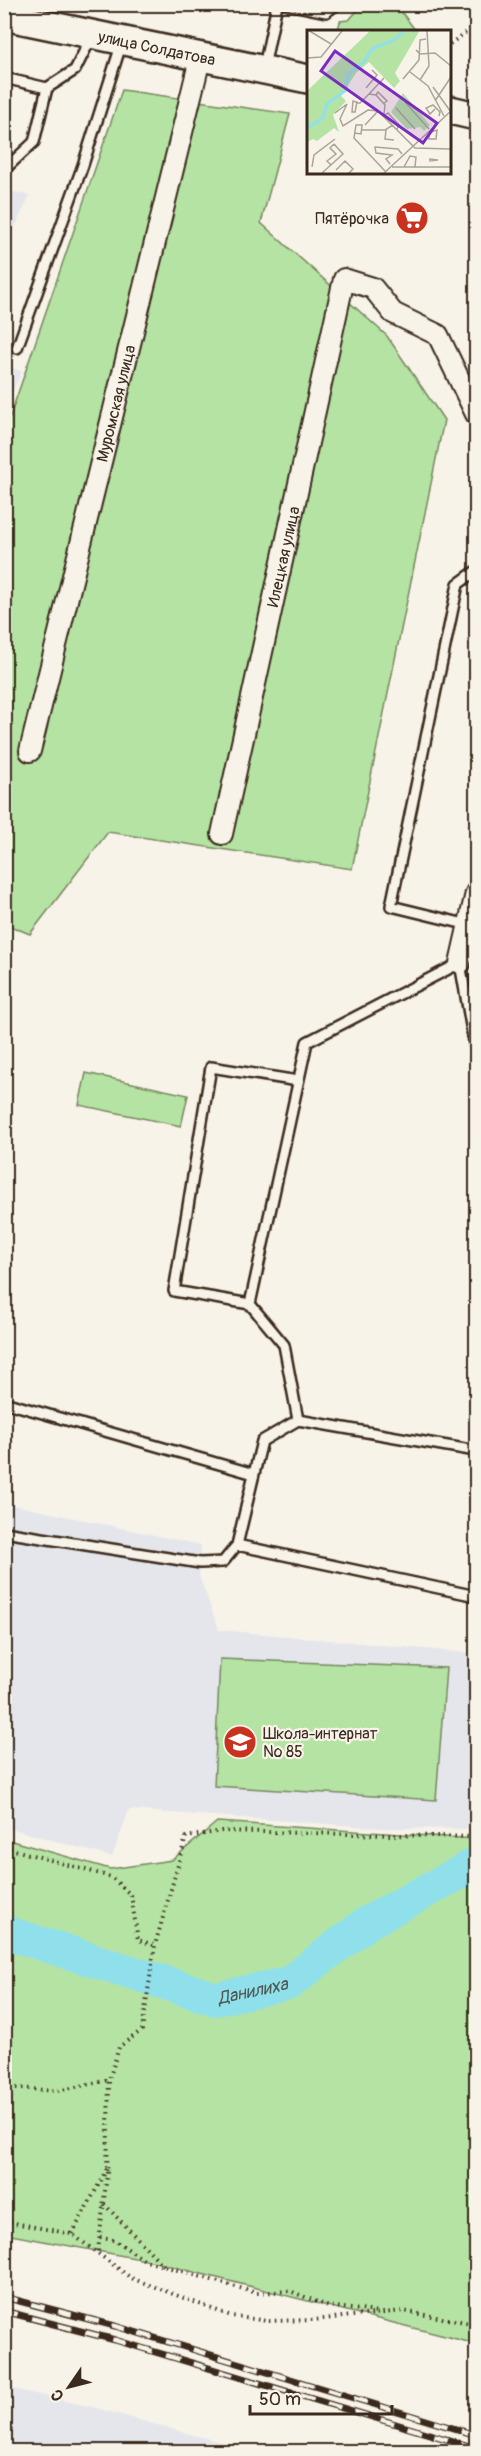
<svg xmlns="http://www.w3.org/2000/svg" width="481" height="2456" font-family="Pangolin,sans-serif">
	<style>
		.built { fill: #e4e6ec }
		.green { fill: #b4e3a3; stroke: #788660; stroke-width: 1.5 }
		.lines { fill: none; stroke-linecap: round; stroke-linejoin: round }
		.river { stroke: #90e0ec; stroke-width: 34 }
		.service-casing { stroke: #3b2a1e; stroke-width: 14 }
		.minor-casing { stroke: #3b2a1e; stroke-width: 24 }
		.secondary-casing { stroke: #3b2a1e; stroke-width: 32 }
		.path { stroke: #3b2a1e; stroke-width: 4; stroke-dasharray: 1.5 4.5; stroke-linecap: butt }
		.service { stroke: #f7f3e8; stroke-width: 9 }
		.minor { stroke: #f7f3e8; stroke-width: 20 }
		.secondary { stroke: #f7f3e8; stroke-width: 27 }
		.rail-casing { stroke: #3b2a1e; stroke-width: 7 }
		.rail { stroke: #f7f3e8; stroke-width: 4.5; stroke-dasharray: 14; stroke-linecap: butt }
		.labels { text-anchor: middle; stroke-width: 4.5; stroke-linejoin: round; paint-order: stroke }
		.street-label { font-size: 16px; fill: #3b2a1e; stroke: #f7f3e8 }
		.poi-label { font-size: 16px; fill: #3b2a1e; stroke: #f7f3e8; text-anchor: end }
		.water-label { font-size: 18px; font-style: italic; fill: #505852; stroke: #f7f3e8 }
		.inset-river { fill: none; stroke: #90e0ec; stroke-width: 3 }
		.inset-road { fill: none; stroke: #aca397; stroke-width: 1.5 }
		.view { fill: #7b2cbf; fill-opacity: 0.15; stroke: #7b2cbf; stroke-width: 3 }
		.inset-edge { fill: none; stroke: #3b2a1e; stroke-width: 3 }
	</style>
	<rect width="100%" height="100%" fill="#f7f3e8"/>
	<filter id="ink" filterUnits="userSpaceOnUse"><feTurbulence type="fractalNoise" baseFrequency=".0167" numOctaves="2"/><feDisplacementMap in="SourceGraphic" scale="12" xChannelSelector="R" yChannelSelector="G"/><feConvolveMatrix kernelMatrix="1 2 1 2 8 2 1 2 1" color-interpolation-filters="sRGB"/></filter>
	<g filter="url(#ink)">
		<!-- built -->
		<path class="built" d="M5,191L30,195L5,249L4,191Z
			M5,364L22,372L5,407Z
			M4,1503L201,1545L199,1576L219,1630L468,1653L469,1673L476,1675V1829L383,1828L129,1810L112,1857L5,1827Z
			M5,2387L92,2407L252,2451H5Z"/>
		<!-- green -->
		<path class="green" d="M363,4L396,5L416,31H338L340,21L349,20Z
			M122,90L290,114L261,223L387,336L444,420L352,869L108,832L30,934L5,924V431Z
			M86,1073L188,1095L181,1126L79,1105Z
			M220,1659L446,1668L436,1800L214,1786Z
			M217,1822L476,1839V2344L151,2261L5,2234V1839L110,1869L172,1860Z"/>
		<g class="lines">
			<!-- river -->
			<path class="river" id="s1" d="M4,1932L216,1999L289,1983L367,1923L476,1864"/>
			<!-- service casing -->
			<g class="service-casing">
				<path id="service" d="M287,4L326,12L337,4
					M264,67L277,4
					M4,78L47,88
					M4,170L34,142L47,88L75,70L91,38
					M17,348L83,165L122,42
					M469,925L391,906L458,584L476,571
					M476,1054L460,963L307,1042L250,1304L284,1345L298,1420L476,1451
					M250,1304L174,1291L211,1067L298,1081
					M4,1402L254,1474L262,1441L298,1420
					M254,1474L237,1545L476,1596
					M4,1532L200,1563L223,1562L237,1545"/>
			</g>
			<!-- minor casing -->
			<g class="minor-casing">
				<g id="minor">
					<path id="s2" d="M30,751L201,55"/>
					<path id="s3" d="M222,834L344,279L373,288L393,313L438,335L476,414"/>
					<path d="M460,963L476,893"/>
				</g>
			</g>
			<!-- secondary casing -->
			<g class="secondary-casing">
				<g id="secondary">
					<path id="s4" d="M4,16L308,79"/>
					<path d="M450,110L476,116"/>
				</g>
			</g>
			<!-- path -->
			<path class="path" d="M450,44L476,25
				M4,1847L111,1877L131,1895L138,1940L155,1945
				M4,2087L57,2091L109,2080
				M104,2204L166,2268
				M4,2221L72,2234L131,2278L231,2316L267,2321L313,2320L403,2311L476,2324
				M72,2234L107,2169
				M100,2238L114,2240L146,2261L257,2293L290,2291L327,2306L377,2312
				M98,2251L107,2174L109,2080L119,2047L142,2030L155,1945L186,1837L222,1831L476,1837"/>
			<!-- service -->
			<use href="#service" class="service"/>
			<!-- minor -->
			<use href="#minor" class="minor"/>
			<!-- secondary -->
			<use href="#secondary" class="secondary"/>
			<!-- rail casing -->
			<g class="rail-casing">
				<path id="rail" d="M4,2297L115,2326L476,2435
					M4,2311L115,2340L476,2448"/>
			</g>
			<!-- rail -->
			<use href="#rail" class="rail"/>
		</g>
	</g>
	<!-- icons -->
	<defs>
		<g id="supermarket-disc" transform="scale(1.725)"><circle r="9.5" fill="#c8321e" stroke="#f7f3e8"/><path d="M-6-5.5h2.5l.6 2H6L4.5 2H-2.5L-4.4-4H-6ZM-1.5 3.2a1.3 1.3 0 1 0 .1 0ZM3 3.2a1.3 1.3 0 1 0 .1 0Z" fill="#fff"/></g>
		<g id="school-disc" transform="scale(1.725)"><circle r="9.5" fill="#c8321e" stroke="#f7f3e8"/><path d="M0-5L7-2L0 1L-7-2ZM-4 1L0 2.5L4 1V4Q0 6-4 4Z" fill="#fff"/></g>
	</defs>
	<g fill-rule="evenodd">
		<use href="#supermarket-disc" x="412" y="218"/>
		<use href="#school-disc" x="240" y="1742"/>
	</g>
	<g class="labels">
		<!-- street labels -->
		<g class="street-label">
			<text dy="6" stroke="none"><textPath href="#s4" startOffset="156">улица Солдатова</textPath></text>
			<text dy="6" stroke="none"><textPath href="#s2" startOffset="358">Муромская улица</textPath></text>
			<text dy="6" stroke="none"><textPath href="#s3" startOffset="284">Илецкая улица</textPath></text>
		</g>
		<!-- poi labels -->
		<g class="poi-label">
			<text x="389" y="224">Пятёрочка</text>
			<text x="263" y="1739" text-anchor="start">Школа-интернат<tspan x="263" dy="18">№ 85</tspan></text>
		</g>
		<!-- water labels -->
		<g class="water-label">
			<text dy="6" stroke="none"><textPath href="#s1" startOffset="260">Данилиха</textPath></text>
		</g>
	</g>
	<!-- overview -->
	<g transform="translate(307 30)">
		<rect width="144" height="144" fill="#f7f3e8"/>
		<path d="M64,0H113L88,43L93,51L87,58L62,32L49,43L34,66L39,71L26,85L32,102L27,98L10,111L6,109L0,112V61ZM96,63L123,95L117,101L113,97L100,99L84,82Z" fill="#b4e3a3"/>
		<path class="inset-river" d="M0,98L16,88L20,74L39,60L41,44L57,32L65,19L87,10L98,0"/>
		<path class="inset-road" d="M1,0L24,14M109,20L113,24L128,23L144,36M0,28L14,27L35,1M103,42L121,56L137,86M96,49L112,30L113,10L119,9M113,50L122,36L120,0M126,57L144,82M59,58L70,45L65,40M62,64L77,48M69,65L71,62L80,71L76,74M128,71L144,47M50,72L48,82H45L46,71L49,72H50V73H53L62,64L69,65L78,75L77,84M98,72L122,99M89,78L108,99M128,79L123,84L119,78L126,75L133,82L132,86M28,83L40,74L33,89L36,96L61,80L71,81L108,118L144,119M78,85L81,83L92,95L90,99M58,95L71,81M55,100H78L86,95M79,100L78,109L87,110M48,103L54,104L55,95H49L47,108L78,141M122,104V109H129L130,100L124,102M122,131L131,130L122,129M83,134L79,129L85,125L69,123L68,117L91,119L95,124M24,135L20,131L29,124L23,118L27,114M5,137L7,125L28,109M85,137H144M97,137L103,126L109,127L108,137M29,140L38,131L46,139L41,144M15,143L36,124L27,114M76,144L144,81"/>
		<path class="view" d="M28,21L130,93L116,113L14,41Z"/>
		<rect width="144" height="144" class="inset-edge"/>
	</g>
	<!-- margin -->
	<rect width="481" height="2456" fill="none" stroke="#f7f3e8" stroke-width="24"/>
	<rect x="12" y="12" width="457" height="2432" fill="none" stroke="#3b2a1e" stroke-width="2" filter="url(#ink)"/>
	<!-- north arrow -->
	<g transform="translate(69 2387) rotate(235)" stroke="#f7f3e8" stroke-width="4.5" paint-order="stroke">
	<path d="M0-4.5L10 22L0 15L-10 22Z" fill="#3b2a1e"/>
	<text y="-9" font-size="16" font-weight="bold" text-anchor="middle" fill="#3b2a1e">С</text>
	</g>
	<!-- scale -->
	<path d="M250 2405v9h142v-9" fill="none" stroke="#3b2a1e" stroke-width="3"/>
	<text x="259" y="2405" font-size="18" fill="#3b2a1e" stroke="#f7f3e8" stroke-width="4.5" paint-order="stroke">50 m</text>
</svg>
